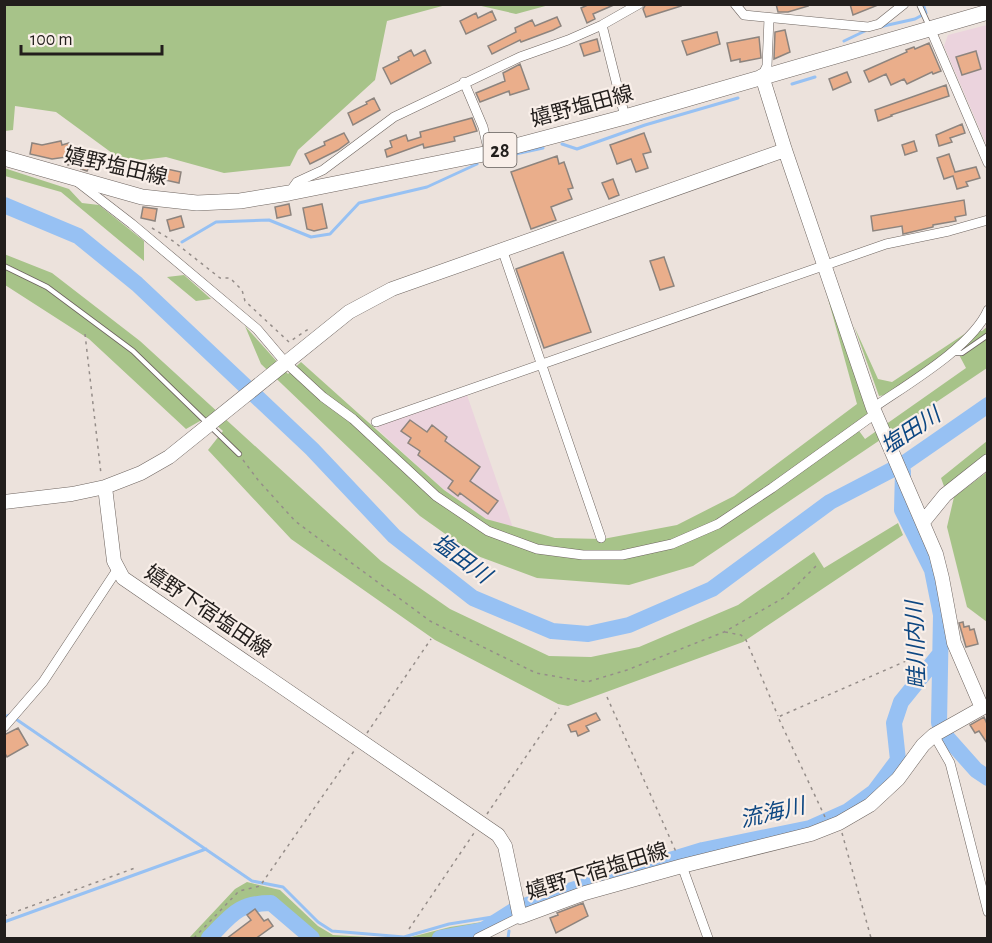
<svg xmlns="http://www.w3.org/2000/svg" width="992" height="943" font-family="'Alegreya Sans','Noto Sans JP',sans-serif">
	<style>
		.industrial { fill: #ebd3dd }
		.green { fill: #a7c389 }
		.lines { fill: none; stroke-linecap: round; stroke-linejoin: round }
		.stream { stroke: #97c1f3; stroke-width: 3 }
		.river { stroke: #97c1f3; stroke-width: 16 }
		.building { fill: #eaae8b; stroke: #8d847e; stroke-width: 1.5 }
		.lane-casing { stroke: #6e6560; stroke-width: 6 }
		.street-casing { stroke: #6e6560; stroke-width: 10 }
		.secondary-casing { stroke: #6e6560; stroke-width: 15 }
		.primary-casing { stroke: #6e6560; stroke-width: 16 }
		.path { stroke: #958d89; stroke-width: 1.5; stroke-dasharray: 3 4.5; stroke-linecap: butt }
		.lane { stroke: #fff; stroke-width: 4.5 }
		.street { stroke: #fff; stroke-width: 9 }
		.secondary { stroke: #fff; stroke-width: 14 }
		.primary { stroke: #fff; stroke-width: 15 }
		.labels { text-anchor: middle; stroke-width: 4.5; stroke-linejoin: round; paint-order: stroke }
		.shield { fill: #f9efe9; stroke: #625d5a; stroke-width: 1.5 }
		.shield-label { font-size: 20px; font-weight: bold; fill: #221e1c }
		.street-label { font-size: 21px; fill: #221e1c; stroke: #f9efe9 }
		.water-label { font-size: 22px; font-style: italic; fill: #0d4782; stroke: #f9efe9 }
	</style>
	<rect width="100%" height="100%" fill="#ece2dc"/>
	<!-- industrial -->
	<path class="industrial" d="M987,25V146L944,46L948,35Z
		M467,395L513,528L486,519L444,490L375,427Z"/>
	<!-- green -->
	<path class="green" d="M5,4H446V5L387,21L375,80L298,150L290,166L224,173L166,157L118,163L112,153L56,112L15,106L13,130L5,131Z
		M477,5L549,4V5L516,14Z
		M4,168L69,189L82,203L99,205L144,241V261L61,192L5,176Z
		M4,254L52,273L140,341L381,561L450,609L549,656L591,657L639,647L738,605L814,552L824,568L898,523L903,535L743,642L568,706L558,704L435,640L291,539L208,450L223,431L207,417L186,429L89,339L5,285Z
		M184,275L211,299L196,301L167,277Z
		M827,295L869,413L854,424L865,439L966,368L956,349L891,394L879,396L854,326L878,379L892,382L972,329L982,331L987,327V368L693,566L629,585L537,578L475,555L420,516L261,364L245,326L288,374L301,362L444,490L486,519L555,538L603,539L677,525L734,496L857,404Z
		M987,441V457L945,489L941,478Z
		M987,472V622L967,607L947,527L954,497Z
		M247,882L280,890L318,926L333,935L386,938H304L312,930L274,898H251L236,907L203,938H189L235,889Z
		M482,922L481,928L429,938H407L450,927Z"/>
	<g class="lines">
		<!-- stream -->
		<path class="stream" d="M879,27L915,19L926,13L923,4
			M844,41L867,30
			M792,84L815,77
			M562,144L577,149L645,125L738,98
			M502,157L543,148
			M182,242L216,222L269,220L311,237L330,234L359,203L427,187L477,164
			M4,717L10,715L252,881L283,887L318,922L332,931L404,937L449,924L505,915
			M4,922L206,849
			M508,938L509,931"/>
		<!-- river -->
		<path class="river" d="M4,205L78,236L137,284L312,449L394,536L473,598L552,631L588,634L629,625L712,589L830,502L903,464L988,405
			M903,471L902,510L932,570L941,615L939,723
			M944,734L976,770L988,778
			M522,907L546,898L703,850L810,828L848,811L874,792L898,760L894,723L901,702L939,655
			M209,938C231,916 237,903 271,903L312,938
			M440,938L483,930L513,911"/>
	</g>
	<!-- building -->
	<path class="building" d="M590,4H616L593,14L595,19L587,23L581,8Z
		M646,4H680L681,6L646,17L643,9Z
		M776,4H807L808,6L788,12H778Z
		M850,4H878V5L853,15Z
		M492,11L496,20L466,34L460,21L476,13L478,18Z
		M557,17L561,26L553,30L521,42L520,40L492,54L488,46L516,32L515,28L532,20L535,26Z
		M785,30L790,52L774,59L775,32Z
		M717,32L720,44L687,55L682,41Z
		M759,37L761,58L740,62V59L731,61L727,43Z
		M597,39L600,51L584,56L580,44Z
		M929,43L941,71L933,74L932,72L907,84L904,79L891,85L886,74L869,82L864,71L907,52L906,50L914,47L915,49Z
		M411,50L414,56L425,50L431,63L391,84L383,68L399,60L398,57Z
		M976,51L981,69L962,75L956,57Z
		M520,64L529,89L510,95L509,91L480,102L476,93L505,81L503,73Z
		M847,72L851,82L833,90L829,79Z
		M946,85L949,96L891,115L892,116L878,121L875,110Z
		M374,98L380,110L353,125L348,113L367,104L366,102Z
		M472,118L477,131L454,137L455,141L424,148L423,144L387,157L385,150L392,147L390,141L406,135L408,141L421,137L420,132Z
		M962,124L965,133L950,138L952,142L939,146L936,135Z
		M344,133L349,142L338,150L310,164L305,154L325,145L324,142Z
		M644,133L651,152L643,154L648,168L636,172L631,159L617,164L610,145Z
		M61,141L62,145L69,143L70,147L79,149L80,154L96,160L92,161L87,171L81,169L83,162L68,165L66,157L52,159L30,154L32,143L42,145Z
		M914,141L917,151L905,155L902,145Z
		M949,154L955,172L976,167L980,178L966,182L968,186L957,189L953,176L944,179L937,158Z
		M557,156L559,164L564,162L573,188L568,189L572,199L551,207L556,220L531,229L511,172Z
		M167,169L181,172L179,183L165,180Z
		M613,179L619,195L609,199L602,183Z
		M964,200L966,215L955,217L956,221L933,225V227L903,234L902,226L873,231L871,216Z
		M289,204L291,215L277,218L275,207Z
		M322,204L327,228L314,231L307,229L303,208Z
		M143,207L157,209L155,221L141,218Z
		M181,216L184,227L170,231L167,220Z
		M563,252L591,332L544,348L516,269Z
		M664,257L674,286L660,290L650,261Z
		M410,420L427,432L432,425L447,437L445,441L480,467L470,481L498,501L488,514L460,493L458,496L448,488L453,481L418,455L420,451L408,443L411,438L401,431Z
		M963,622L964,627L969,626L970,630L974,629L978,644L966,647L959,623Z
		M596,713L600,720L586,726L589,731L578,736L576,731L571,732L568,725Z
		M984,717L987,724V743L979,731L975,733L970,725Z
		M18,728L28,745L7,757L4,752V735Z
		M583,903L588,916L556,933L550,918L558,915L557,913Z
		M255,909L264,921L268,919L273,926L255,939H226L251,920L247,915Z"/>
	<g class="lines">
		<!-- lane casing -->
		<g class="lane-casing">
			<path id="lane" d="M919,4L929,26
				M4,266L47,287L133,351L239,454
				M954,353H962L988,335"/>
		</g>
		<!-- street casing -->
		<g class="street-casing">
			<path id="street" d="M735,4L744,15L868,27L879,24L904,4
				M602,25L625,117
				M930,28L988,163
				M762,76L767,66L769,18
				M464,82L483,127L489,153
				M79,183L132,224L257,329L285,362L323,397L353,419L436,496L488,531L537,549L583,555H622L672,544L718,524L772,488L875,414
				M289,193L297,182L323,170L394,117L520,57L568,40L602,25L639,4
				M502,249L601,538
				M873,408C906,385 972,347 988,310
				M376,422L886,244L949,231L988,220
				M4,727L43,682L117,570
				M934,735L950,763L988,912
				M682,866L708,938
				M478,938L520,917"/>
		</g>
		<!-- secondary casing -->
		<g class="secondary-casing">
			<path id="secondary" d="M105,487L141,473L169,457L349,312L392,289L785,150
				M4,502L72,494L105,487L114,561L123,578L498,835L505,846L520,917L585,893L682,866L811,834L839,823L870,805L898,779L923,745L934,735L982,708L954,643L942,578L936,554L873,408L785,150L762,76
				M923,522L945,495L988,461"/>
		</g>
		<!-- primary casing -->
		<g class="primary-casing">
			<path id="primary" d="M4,158L142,197L197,203L240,201L289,193L489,153L625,117L988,12"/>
		</g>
		<!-- path -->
		<path class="path" d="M152,228L173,241L220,278H230L242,290L245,301L289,342L310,328
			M85,334L101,474
			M243,460L258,480L295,521L430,621L536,673L587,682L627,670L724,632L785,597L817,565
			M725,632L741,635L746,640L778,716
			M607,697L677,854
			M367,733L431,639
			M487,814L559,708
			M825,817L778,717L913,658
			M842,833L871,938
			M4,916L135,868
			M409,929L474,833
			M194,938L239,891L260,886L354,751"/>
		<!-- lane -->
		<use href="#lane" class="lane"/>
		<!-- street -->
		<use href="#street" class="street"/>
		<!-- secondary -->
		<use href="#secondary" class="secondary"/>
		<!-- primary -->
		<use href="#primary" class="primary"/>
	</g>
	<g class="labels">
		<!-- shield labels -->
		<rect class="shield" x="483.5" y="133" width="33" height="34" rx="4.5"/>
		<g class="shield-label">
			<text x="500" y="157">28</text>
		</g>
		<!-- street labels -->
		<g class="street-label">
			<text transform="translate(582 106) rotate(-15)" y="7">嬉野塩田線</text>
			<text transform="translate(116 166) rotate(13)" y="7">嬉野塩田線</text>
			<text transform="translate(208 611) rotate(34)" y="7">嬉野下宿塩田線</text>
			<text transform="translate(597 871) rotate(-17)" y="7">嬉野下宿塩田線</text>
		</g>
		<!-- water labels -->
		<g class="water-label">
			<text transform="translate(910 430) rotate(-33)" y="8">塩田川</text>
			<text transform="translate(462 558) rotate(36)" y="8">塩田川</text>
			<text transform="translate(915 645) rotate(-92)" y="8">畦川内川</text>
			<text transform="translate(772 812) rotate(-13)" y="8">流海川</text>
		</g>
	</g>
	<!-- border -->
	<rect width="992" height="943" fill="none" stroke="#221e1c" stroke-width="12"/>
	<!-- scale -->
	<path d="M21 45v9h141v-9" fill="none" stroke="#221e1c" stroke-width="3"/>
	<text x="30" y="45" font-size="18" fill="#221e1c" stroke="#f9efe9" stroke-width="4.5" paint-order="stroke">100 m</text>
</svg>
